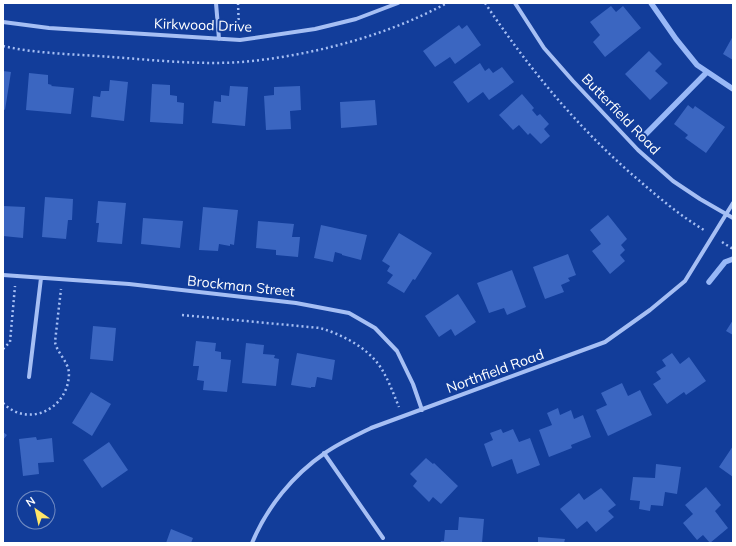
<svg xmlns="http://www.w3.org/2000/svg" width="736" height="546" font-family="Mulish,sans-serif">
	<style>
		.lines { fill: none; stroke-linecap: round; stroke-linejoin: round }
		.stream { stroke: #98b8f7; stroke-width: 5.5 }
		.building { fill: #3b66c1 }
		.path { stroke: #a6bff4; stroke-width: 2.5; stroke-dasharray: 2 3; stroke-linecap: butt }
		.minor { stroke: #a6bff4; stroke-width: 4 }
		.labels { text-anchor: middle; stroke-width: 4; stroke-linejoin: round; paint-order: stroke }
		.street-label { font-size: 14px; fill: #fff; stroke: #123d9a }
	</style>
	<rect width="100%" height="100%" fill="#123d9a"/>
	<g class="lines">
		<!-- stream -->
		<path class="stream" d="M651,3L676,39L697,65L733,89
			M641,139L707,72
			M709,282L725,262L733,259"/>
	</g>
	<!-- building -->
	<path class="building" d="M611,6L616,12L623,6L641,28L605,57L593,42L600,35L590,22Z
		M459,25L462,29L467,25L481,45L455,64L450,57L435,67L423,51Z
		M733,36V60L723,54Z
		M649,51L662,64L655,71L668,83L650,100L625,74Z
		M480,63L485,71L489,68L493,73L502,67L514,82L489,100L483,92L468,103L453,82Z
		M3,71L11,72L5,110L3,109Z
		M29,73L48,75V84L52,85L51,86L74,88L71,114L26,110Z
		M110,80L128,82L124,121L91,117L93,96L100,97L101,91H109Z
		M152,84L170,85V95L177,96V102L184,103L183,124L150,122Z
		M230,86L248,87L245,126L212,123L214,101L221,102V95L229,96Z
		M300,86L301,110L290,111L291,129L266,130L264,96L274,95V87Z
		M522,94L534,108L532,110L537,116L540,114L549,124L544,129L550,136L541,144L530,133L528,135L519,125L513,130L499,115Z
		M375,100L377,125L341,128L340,102Z
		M688,105L693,109L695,106L725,127L706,153L685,138L688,135L674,124Z
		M45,197L73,199L72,220H68L66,239L42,237Z
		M98,201L126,203L122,244L97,242L99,223H96Z
		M3,206L25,207L23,238L3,236Z
		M203,207L238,210L234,245L230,244V246L219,244L218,251L199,250Z
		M608,215L627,239L621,245L625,250L620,255L625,261L610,274L592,251L601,244L590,230Z
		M143,218L183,221L180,248L141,244Z
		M258,221L294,224L292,237H300L298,257L276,255V250L256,248Z
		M321,225L367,235L361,260L342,255V254L335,252L333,262L314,258Z
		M399,233L432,253L415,280L413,279L404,293L387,283L393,275L387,271L390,266L382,261Z
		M568,254L576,275L568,278L570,281L561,285L564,292L545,299L533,267Z
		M512,270L526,307L507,315L504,308L489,313L477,283Z
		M458,294L476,322L455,336L451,329L439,337L425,316Z
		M733,320V335L726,331Z
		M93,326L116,328L113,361L90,359Z
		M196,341L216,343L215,351L221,352V359L231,360L227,392L203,390L204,381L197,380L199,366H193Z
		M246,343L264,345L263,354L275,355L274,358L279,359L276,386L242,383Z
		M297,353L335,360L332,380L317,377L315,387H311V388L291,385Z
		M672,353L680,364L689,357L706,381L686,395L684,392L667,404L653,384L661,379L656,372L666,366L662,360Z
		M622,383L628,396L640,390L652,415L608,436L596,410L607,405L601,393Z
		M91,392L111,404L92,436L72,423Z
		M558,408L560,415L571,410L574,419L583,415L591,437L571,445L572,448L549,457L539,430L552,425L547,413Z
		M501,429L503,433L513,429L519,442L530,438L540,465L517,474L512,459L492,467L484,444L493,440L490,433Z
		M3,432L7,435L3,440Z
		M36,437L37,440L52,438L54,462L38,463L39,474L23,476L19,439Z
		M109,442L128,470L102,488L83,460Z
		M733,446V477L719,467Z
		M426,458L433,464L434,463L458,486L441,504L433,497L429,502L413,486L417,481L410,474Z
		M656,464L681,467L677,494L665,492L663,506L651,505L650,511L639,509L640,501L630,500L633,477L655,478Z
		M706,487L721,505L715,511L728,528L710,543L703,535L697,540L683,523L693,514L685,505Z
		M601,488L616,505L608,511L614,517L596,532L587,521L577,529L560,509L579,493L584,500Z
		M459,517L484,519L482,543H440L441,541H444L445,530H458Z
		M171,529L193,538L191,543H166Z
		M538,537L565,539L564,543H538Z"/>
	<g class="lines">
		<!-- path -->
		<path class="path" d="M238,3L239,30
			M485,3C528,67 576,126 635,177C657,196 679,215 704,230
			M3,46C38,54 75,54 111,57C154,60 198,65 241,62C311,56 386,36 447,3
			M722,242L733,249
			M182,315L320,328C341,334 366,347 379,365C388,378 393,393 399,407
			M3,349L10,342L15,286
			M3,403C29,429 69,408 69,373C68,361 57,353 55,342L61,289"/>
		<!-- minor -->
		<path class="minor" d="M216,3L219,39
			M515,3L544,48L573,81L638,150L673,181L700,199L733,218
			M3,22L49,28L240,40L315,29L356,19L398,3
			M3,275L129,284L296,303L349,313L375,328L397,351L413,384L422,410
			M29,377L41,278
			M324,453L383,538
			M252,543C267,507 293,475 325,453C339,443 355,436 371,428L605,342L650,310L685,281L733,203"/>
	</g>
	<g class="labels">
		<!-- street labels -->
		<g class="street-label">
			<text transform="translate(203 25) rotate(2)" y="5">Kirkwood Drive</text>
			<text transform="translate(621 114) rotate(46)" y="5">Butterfield Road</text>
			<text transform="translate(241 286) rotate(6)" y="5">Brockman Street</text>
			<text transform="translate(495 371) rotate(-20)" y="5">Northfield Road</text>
		</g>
	</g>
	<!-- border -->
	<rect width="736" height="546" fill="none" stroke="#ffffff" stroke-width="8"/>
	<!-- north arrow -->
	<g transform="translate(36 510) rotate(326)"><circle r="19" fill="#123d9a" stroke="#718bc2"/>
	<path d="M0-3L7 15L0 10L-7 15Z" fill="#ffe668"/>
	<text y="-6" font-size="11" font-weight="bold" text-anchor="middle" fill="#ffffff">N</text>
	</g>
</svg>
